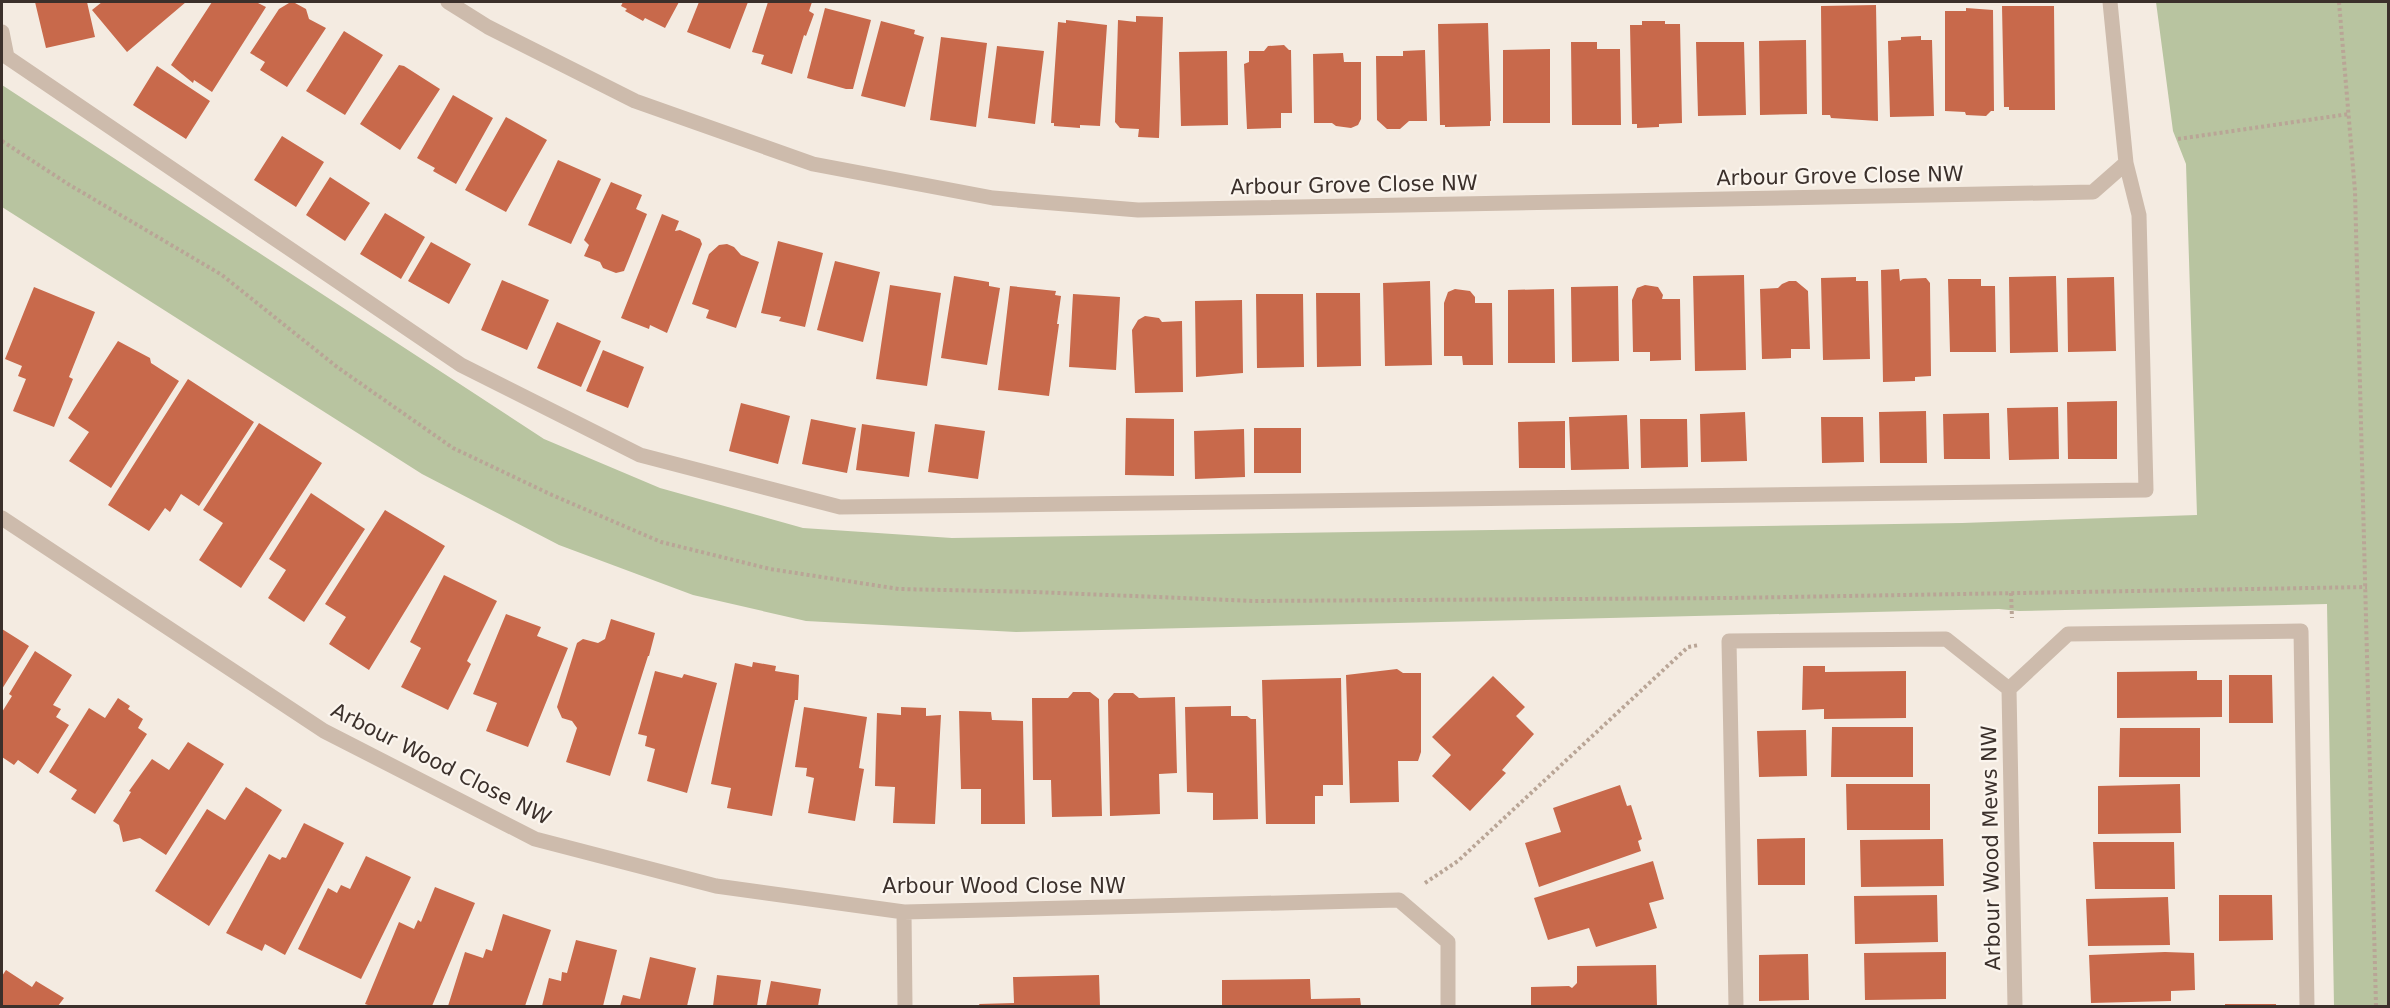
<svg xmlns="http://www.w3.org/2000/svg" width="2390" height="1008" font-family="'DejaVu Sans',sans-serif">
	<style>
		.green { fill: #b8c4a0 }
		.building { fill: #c8694b }
		.lines { fill: none; stroke-linecap: round; stroke-linejoin: round }
		.path { stroke: #b9a596; stroke-width: 4; stroke-dasharray: 3 3; stroke-linecap: butt }
		.minor { stroke: #cdbbac; stroke-width: 15 }
		.labels { text-anchor: middle; stroke-width: 4.5; stroke-linejoin: round; paint-order: stroke }
		.street-label { font-size: 21px; fill: #3b302b; stroke: #fbf5ee }
	</style>
	<rect width="100%" height="100%" fill="#f4ebe1"/>
	<!-- green -->
	<path class="green" d="M2156,2H2388V1006H2334L2327,604L2019,611L1999,609L1016,632L806,621L693,595L559,545L422,474L2,207V85L544,439L660,488L803,528L952,538L1962,523L2197,515L2186,164L2173,131Z"/>
	<!-- building -->
	<path class="building" d="M35,2H87L95,37L46,48Z
		M102,2H186L127,52L92,10Z
		M212,2H256L266,7L212,92L194,80L193,83L171,65Z
		M623,2H679L665,28L645,18L643,21L625,11L627,9L621,6Z
		M699,2H748L730,49L687,32Z
		M768,2H812L809,11L814,14L806,36L804,35L792,74L761,64L764,55L752,52Z
		M289,3H295L306,9L309,19L326,28L287,87L260,70L265,62L250,53L279,9Z
		M1876,5L1878,121L1831,118L1830,115H1822L1821,6Z
		M2002,6H2054L2055,110H2009V107H2004Z
		M825,8L871,20L853,89H846L807,78Z
		M1966,8L1993,10L1994,111H1991L1986,116L1966,115L1965,112L1945,111V11H1966Z
		M1136,16L1163,17L1159,138L1138,137L1139,129L1120,128L1115,122L1118,20L1136,22Z
		M1066,20L1107,25L1100,126L1080,125V128L1054,126V123H1051L1058,22L1066,23Z
		M881,21L915,30L914,34L924,37L905,107L861,96Z
		M1642,21H1665V24H1680L1682,123L1659,124V127L1637,128V124H1632L1630,25H1642Z
		M1488,23L1491,121H1490V126L1445,127V125H1440L1438,24Z
		M344,31L383,55L345,115L306,91Z
		M1921,36V40H1932L1934,116L1890,117L1888,41L1901,40V37Z
		M941,37L987,43L976,127L930,120Z
		M1806,40L1807,114L1760,115L1759,41Z
		M1571,42H1597V49H1620L1621,125H1572Z
		M1696,42H1744L1746,115L1698,116Z
		M1284,45L1289,50H1291L1292,113H1281V128L1247,129L1244,64L1249,62V51H1264L1268,46Z
		M997,46L1044,51L1035,124L988,118Z
		M1550,49V123H1503V50Z
		M1425,50L1427,121H1409L1400,129H1387L1377,120L1376,56H1403V51Z
		M1227,51L1228,125L1181,126L1179,52Z
		M1343,53L1344,62H1361V119L1358,125L1351,128L1336,126L1332,123H1314L1313,54Z
		M399,65L404,66L440,89L400,150L360,124Z
		M157,66L210,101L186,139L133,105Z
		M453,95L493,118L456,184L433,171L435,168L417,158Z
		M506,117L547,140L506,212L465,190Z
		M282,136L324,162L296,207L254,180Z
		M558,160L601,179L571,244L528,225Z
		M330,177L370,203L345,241L306,215Z
		M611,182L642,195L636,209L647,214L624,271L616,273L603,268L600,262L584,256L589,245L584,240Z
		M385,213L425,237L401,279L360,254Z
		M662,214L679,221L675,231L680,230L700,239L702,244L667,333L650,325L649,329L621,318Z
		M778,241L823,253L805,327L779,321L781,317L761,313Z
		M431,242L471,264L449,304L408,281Z
		M727,244L734,247L741,255L759,262L736,328L706,318L709,310L692,304L709,254L719,245Z
		M835,261L880,272L863,342L817,330Z
		M1899,269L1900,281L1903,279L1926,278L1930,283L1931,376L1915,377V381L1883,382L1881,270Z
		M1744,275L1746,370L1695,371L1693,276Z
		M954,276L989,282V286L1000,288L987,365L941,358Z
		M2056,276L2058,352L2010,353L2009,277Z
		M1856,277V281H1868L1870,359L1823,360L1821,278Z
		M2114,277L2116,351L2068,352L2067,278Z
		M1948,279H1981V286H1995L1996,352H1950Z
		M502,280L549,300L527,350L481,330Z
		M1430,281L1432,365L1385,366L1383,283Z
		M1789,281H1796L1808,291L1810,349H1791V358L1762,359L1760,289L1778,288L1782,284Z
		M890,285L941,293L927,386L876,379Z
		M1645,285L1658,287L1663,295L1662,299H1680L1681,360L1650,361V352H1633L1632,300L1637,288Z
		M1010,286L1056,291L1055,295L1061,296L1057,324H1059L1049,396L998,390Z
		M1618,286L1619,361L1572,362L1571,287Z
		M34,287L95,312L69,377L73,379L54,427L13,411L26,379L18,376L22,366L5,359Z
		M1455,289L1470,291L1475,297V303H1492L1493,365H1463L1462,356H1444V303L1448,292Z
		M1554,289L1555,363H1508V290Z
		M1316,293H1360L1361,366L1317,367Z
		M1073,294L1120,297L1116,370L1069,367Z
		M1256,294H1303L1304,367L1257,368Z
		M1242,300L1243,373L1196,377L1195,301Z
		M1145,316L1159,318L1162,322L1182,321L1183,392L1135,393L1132,330L1138,320Z
		M557,322L601,341L581,387L537,368Z
		M118,341L150,358L151,363L179,381L111,488L69,461L89,432L68,418Z
		M603,350L644,367L628,408L586,391Z
		M188,379L254,422L199,506L181,494L170,512L165,508L149,531L108,505Z
		M2117,401V459H2068L2067,402Z
		M741,403L790,416L778,464L729,451Z
		M2058,407L2059,459L2009,460L2007,408Z
		M1926,411L1927,463H1880L1879,412Z
		M1745,412L1747,461L1701,462L1700,414Z
		M1989,413L1990,459H1944L1943,414Z
		M1627,415L1629,469L1571,470L1569,417Z
		M1821,417H1863L1864,462L1822,463Z
		M1126,418L1174,419V476L1125,475Z
		M811,419L856,428L847,473L802,464Z
		M1640,419H1687L1688,467L1641,468Z
		M1565,421V468H1519L1518,422Z
		M259,423L322,463L241,588L199,560L223,523L203,510Z
		M862,424L915,432L909,477L856,470Z
		M935,424L985,431L978,479L928,472Z
		M1254,428H1301V473H1254Z
		M1244,429L1245,477L1195,479L1194,431Z
		M311,493L365,529L304,622L268,598L286,570L269,559Z
		M385,510L445,546L369,670L329,644L346,617L325,604Z
		M444,575L497,601L467,661L471,664L448,710L401,687L421,648L410,642Z
		M506,614L541,627L537,636L568,648L528,747L486,731L497,703L473,694Z
		M611,619L655,633L649,656H648L610,776L566,762L577,728L572,721L562,718L557,707L577,643L583,639L598,643L605,639Z
		M2,629L29,646L2,689Z
		M35,651L72,675L53,705L61,709L56,717L69,725L38,774L18,760L14,765L2,757V712L12,696L9,694Z
		M753,662L776,666L775,671L799,675L798,700H795L772,816L727,808L731,788L711,784L735,663L752,667Z
		M1803,666H1825V672L1906,671V718L1824,719V709L1802,710Z
		M1397,669L1403,673H1421V752L1418,761H1398L1399,802L1350,803L1346,675Z
		M655,671L682,678L684,674L717,683L687,793L647,781L655,749L645,746L647,736L638,734Z
		M2197,671V680H2222V717L2117,718V672Z
		M2229,675H2272L2273,723H2229Z
		M1493,676L1525,707L1516,716L1534,734L1502,770L1506,773L1470,811L1432,776L1451,755L1432,737Z
		M1341,678L1343,785H1323V796H1315V824H1266L1262,680Z
		M1073,692H1090L1099,699L1102,816L1052,817L1051,780H1033L1032,698H1068Z
		M1114,693H1133L1139,698L1175,697L1177,773L1159,774L1160,814L1110,816L1108,700Z
		M118,698L130,706L128,709L143,719L138,728L147,734L95,814L71,799L77,790L49,772L89,708L105,718Z
		M1231,706V716H1247L1251,719H1256L1258,819L1213,820V793L1187,792L1185,707Z
		M804,707L867,717L859,768L864,769L855,821L808,813L814,778L806,776L807,768L795,767Z
		M901,707L926,708V716L941,715L935,824L893,823L895,787L875,786L877,713L901,715Z
		M959,711L991,712L992,720L1023,721L1025,824H981V789H961Z
		M1832,727H1913V777H1831Z
		M2120,728H2200V777H2119Z
		M1806,730L1807,776L1759,777L1757,731Z
		M188,742L224,764L166,855L140,838L123,842L119,825L113,821L131,792L129,791L152,759L169,770Z
		M1846,784H1930V830H1847Z
		M2180,784L2181,833L2098,834V786Z
		M1620,785L1627,806L1631,805L1642,839L1638,841L1641,851L1539,887L1525,843L1561,832L1553,808Z
		M246,787L282,810L209,926L155,891L207,809L225,820Z
		M304,823L344,843L285,955L265,944L262,951L226,933L269,854L280,860L282,857L286,858Z
		M1805,838V885H1758L1757,839Z
		M1943,839L1944,886L1861,887L1860,840Z
		M2093,842H2174L2175,889H2095Z
		M366,856L411,877L361,979L298,949L328,888L337,893L341,885L350,889Z
		M1653,861L1664,899L1649,903L1657,928L1596,947L1589,928L1548,940L1534,898Z
		M435,887L475,903L432,1006H371L365,1004L399,922L414,929L418,920L421,922Z
		M1937,895L1938,942L1855,944L1854,896Z
		M2219,895H2272L2273,940L2219,941Z
		M2168,897L2170,945L2088,946L2086,899Z
		M503,914L551,930L525,1006H448L465,952L483,958L486,949L492,951Z
		M576,940L617,950L603,1006H542L549,978L561,981L562,972L567,973Z
		M1946,952V999L1865,1000L1864,953Z
		M2165,952L2194,953L2195,990L2171,991V1001L2091,1003L2089,955Z
		M1808,954L1809,1000L1759,1001V955Z
		M650,957L696,968L687,1006H620L623,995L640,999Z
		M1656,965L1657,1006H1531V987L1569,986L1572,988L1577,983V966Z
		M6,970L32,987L36,981L64,998L58,1006H2V976Z
		M717,975L761,980L757,1006H713Z
		M1099,975L1100,1006H980L979,1004L1014,1003L1013,977Z
		M1310,979L1311,999L1360,998L1361,1006H1222V980Z
		M771,981L821,989L818,1006H766Z
		M2225,1004H2276V1006H2225Z"/>
	<g class="lines">
		<!-- path -->
		<path class="path" d="M2339,2L2355,191L2376,1006
			M2178,139L2349,114
			M2,141L68,184L222,275L337,367L453,448L552,495L661,542L770,569L899,589L1036,592L1253,601L1730,598L2367,587
			M2011,593L2012,618
			M1425,883L1458,861L1688,647L1699,645"/>
		<!-- minor -->
		<path class="minor" d="M448,2L488,27L635,101L813,164L993,198L1138,210L2093,192L2126,163
			M2,32L7,57L461,365L640,455L840,507L2146,490L2139,215L2126,163L2110,2
			M2,518L324,731L535,839L716,886L904,912L1399,900L1448,942V1006
			M2009,689L2015,1006
			M904,912L905,1006
			M1736,1006L1729,641L1946,639L2009,689L2068,634L2301,631L2307,1006"/>
	</g>
	<g class="labels">
		<!-- street labels -->
		<g class="street-label">
			<text transform="translate(1840 176) rotate(-1)" y="7">Arbour Grove Close NW</text>
			<text transform="translate(1354 185) rotate(-1)" y="7">Arbour Grove Close NW</text>
			<text transform="translate(441 764) rotate(27)" y="7">Arbour Wood Close NW</text>
			<text transform="translate(1991 848) rotate(-91)" y="7">Arbour Wood Mews NW</text>
			<text x="1004" y="893">Arbour Wood Close NW</text>
		</g>
	</g>
	<!-- border -->
	<rect width="2390" height="1008" fill="none" stroke="#3b302b" stroke-width="6"/>
</svg>
